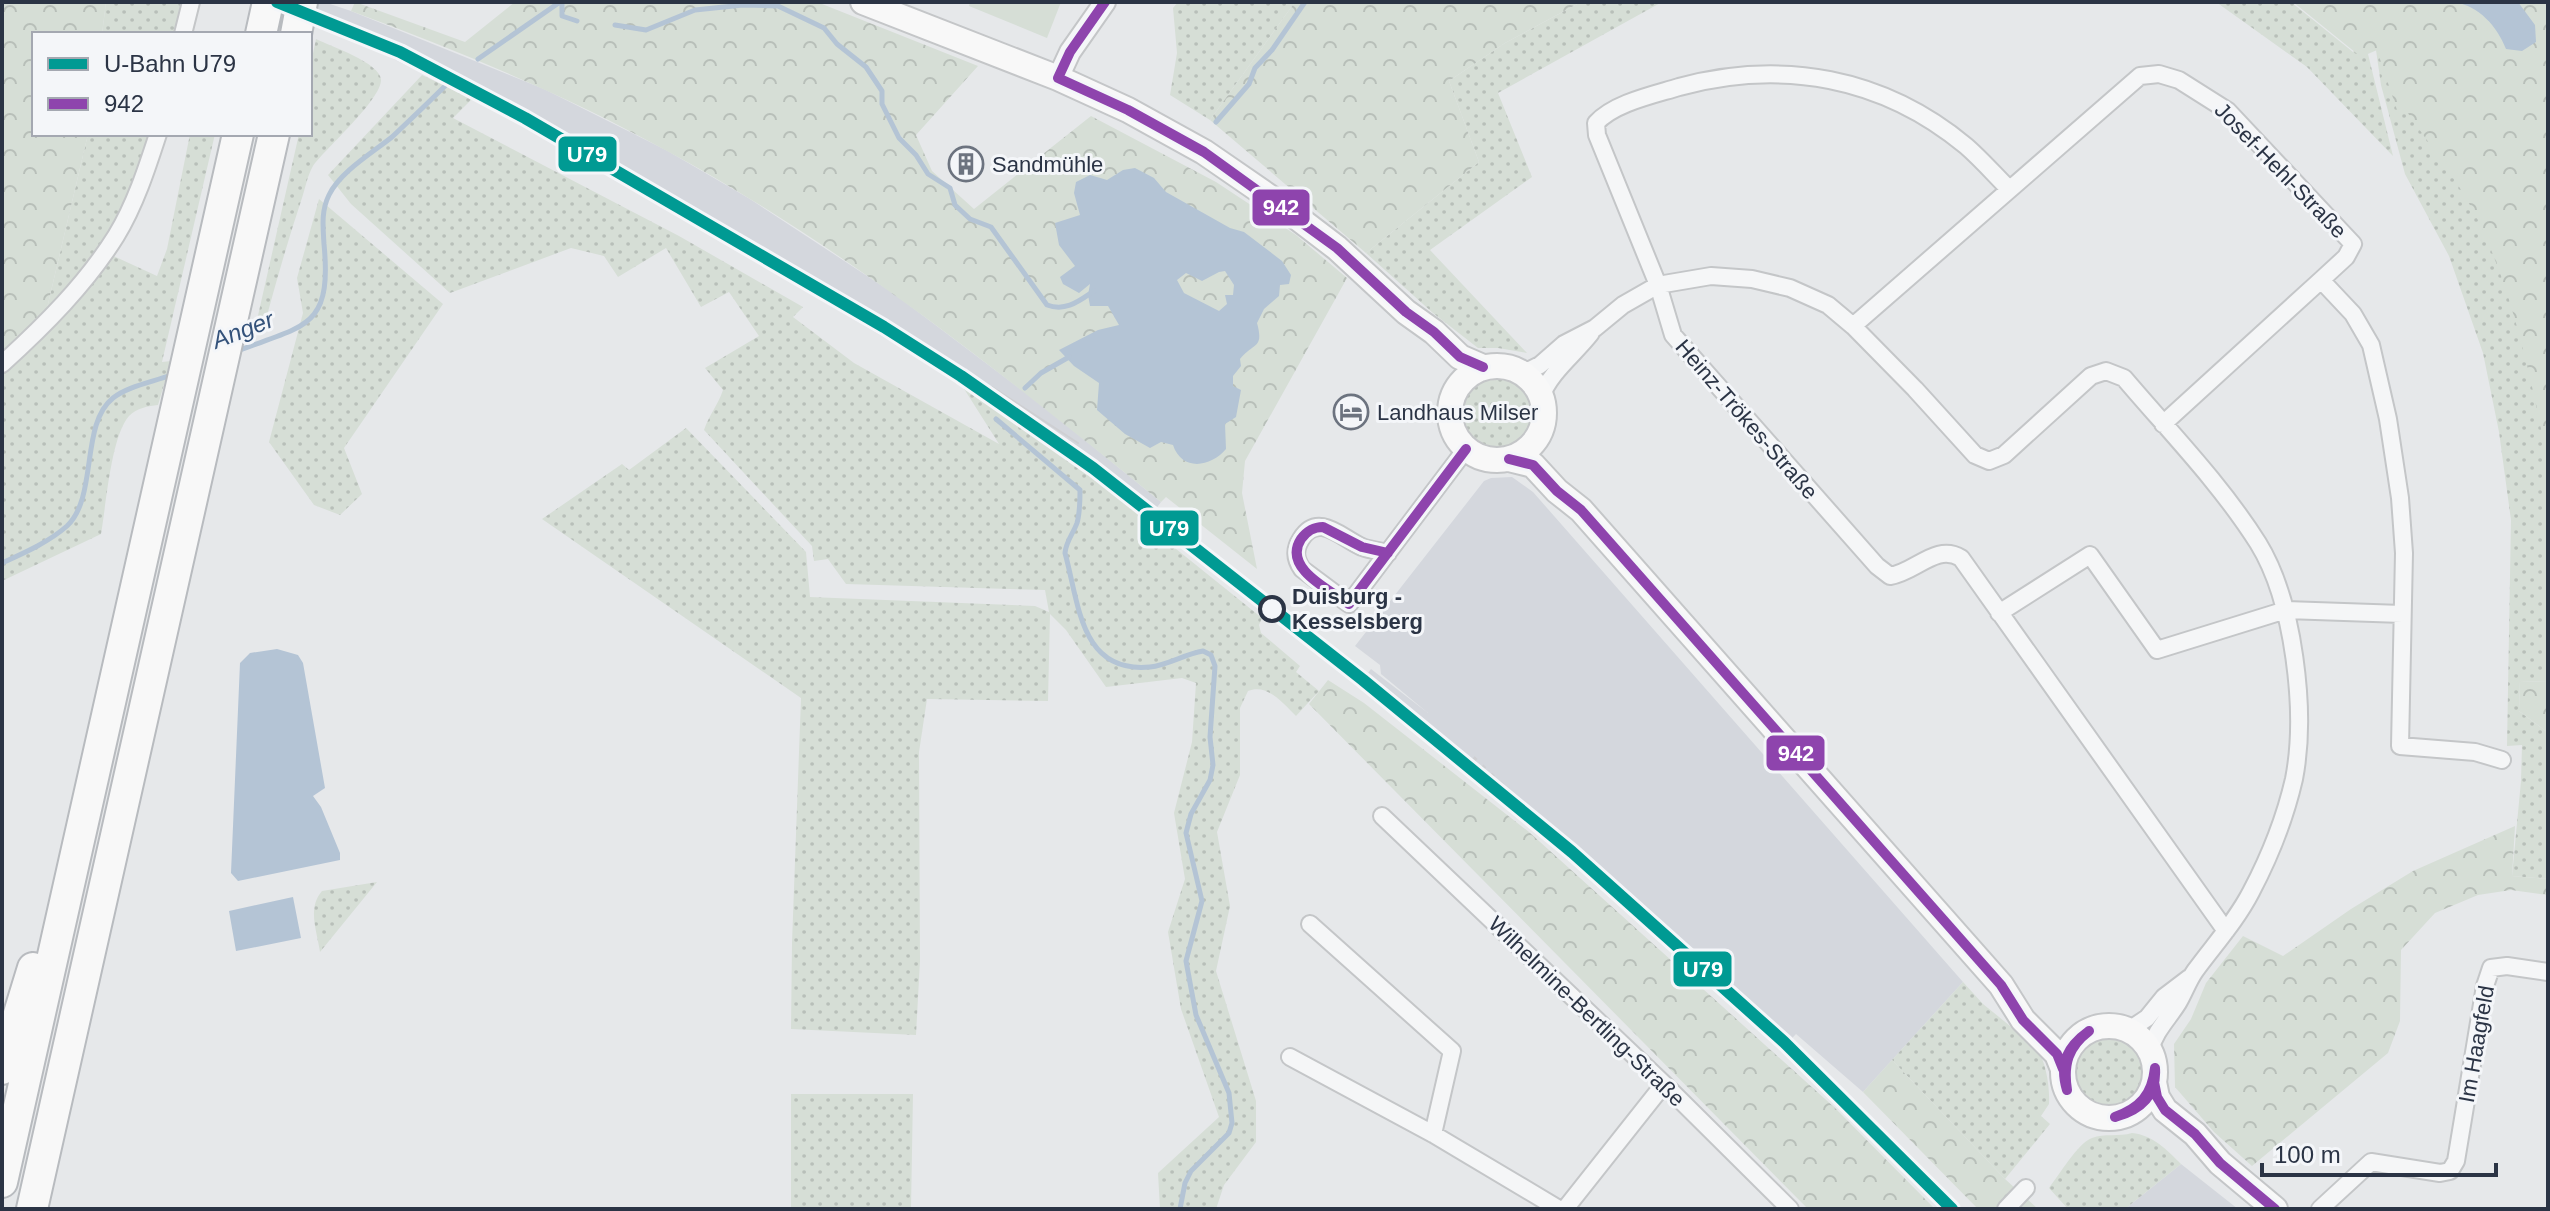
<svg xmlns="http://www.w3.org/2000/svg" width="2550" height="1211" font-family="Helvetica,sans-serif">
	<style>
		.built { fill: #d4d7dd }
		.grass { fill: url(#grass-dots) }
		.forest { fill: url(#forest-crowns) }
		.pitch { fill: #d6ded6 }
		.water { fill: #b4c4d5; fill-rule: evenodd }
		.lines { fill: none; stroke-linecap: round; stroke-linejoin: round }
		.stream { stroke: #b4c4d5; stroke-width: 5 }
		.minor-casing { stroke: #c4c6c8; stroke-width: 20 }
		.tertiary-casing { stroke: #c4c6c8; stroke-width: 24 }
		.secondary-casing { stroke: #c4c6c8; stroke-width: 28 }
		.motorway-casing { stroke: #b8bbbf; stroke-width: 34 }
		.minor { stroke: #f5f6f7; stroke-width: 16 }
		.tertiary { stroke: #f5f6f7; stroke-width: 20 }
		.secondary { stroke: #f8f8f8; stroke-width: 24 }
		.motorway { stroke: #f8f8f8; stroke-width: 30 }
		.tram { stroke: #cecfd2; stroke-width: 2 }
		.rail { stroke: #cecfd2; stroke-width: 5; stroke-dasharray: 4 8; stroke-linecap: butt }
		.bus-1-casing { stroke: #f4f6f9; stroke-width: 16 }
		.bus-1 { stroke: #8e44ad; stroke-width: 10 }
		.metro-1-casing { stroke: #f4f6f9; stroke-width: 18 }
		.metro-1 { stroke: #009a93; stroke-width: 12 }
		.stop-dot { fill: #f4f6f9; stroke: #2b3445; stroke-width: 4 }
		.labels { text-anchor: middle; stroke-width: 6; stroke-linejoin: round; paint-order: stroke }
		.poi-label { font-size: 22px; fill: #2b3445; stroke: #f4f6f9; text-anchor: start }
		.street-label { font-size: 22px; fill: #2b3445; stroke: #f4f6f9 }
		.stop-label { font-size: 22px; font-weight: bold; fill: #2b3445; stroke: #f4f6f9; text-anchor: start }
		.water-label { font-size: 24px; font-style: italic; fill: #34527a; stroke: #f4f6f9 }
		.line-badge { stroke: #f4f6f9; stroke-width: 3 }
		.badge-label { font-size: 22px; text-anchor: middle; font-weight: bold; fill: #fff }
	</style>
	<defs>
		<pattern id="grass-dots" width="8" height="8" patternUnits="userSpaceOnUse" patternTransform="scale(2)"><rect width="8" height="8" fill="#d6ded6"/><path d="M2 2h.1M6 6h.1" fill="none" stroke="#b8bfb9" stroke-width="1.8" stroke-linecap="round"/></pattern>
		<pattern id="forest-crowns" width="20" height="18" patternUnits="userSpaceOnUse" patternTransform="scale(2)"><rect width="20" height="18" fill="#d6ded6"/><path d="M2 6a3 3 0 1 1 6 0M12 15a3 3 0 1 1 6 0" fill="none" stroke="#b8bfb9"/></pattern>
	</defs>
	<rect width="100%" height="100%" fill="#e6e8ea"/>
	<!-- built -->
	<path class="built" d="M255,2H324L351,11L544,89L666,150L750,199L893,293L1043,406L1161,502L1149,518L1087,471L961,383L524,125L350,37Z
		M1512,477L1533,492L1963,982L1863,1092L1796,1034L1783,1048L1567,854L1359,685L1371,669L1428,713L1381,674L1380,665L1355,646L1484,481L1491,478Z
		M2181,1164L2238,1209H2125Z"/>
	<!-- grass -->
	<path class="grass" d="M106,2H186L180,34H102Z
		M1178,2H1295L1210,120L1170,95L1177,53L1173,8Z
		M1581,2H1662L1498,93L1532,177L1430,250L1527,353L1498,348H1478L1433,313L1366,253L1479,162L1449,81L1505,43Z
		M2216,2H2291L2353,52L2369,26L2368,54L2393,156L2307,67Z
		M2454,2H2548V682L2520,681L2519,711L2547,732L2548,726V879L2512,876L2521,781L2522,745L2507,746L2511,520L2499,432L2483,353L2449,256L2405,174L2381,85L2376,50Z
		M316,39C330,46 381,63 381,80C381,100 326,148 313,166C307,176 305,190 301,201C288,240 277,279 266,319L257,320L299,134H310V68Z
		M422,75L472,99L453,118L679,236L803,307L793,317L854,363L999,444L961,384L1087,471L1149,518L1145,524L1262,618L1259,625L1261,633L1300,666L1296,672L1319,691L1296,716C1283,703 1267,683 1248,691L1240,708V775L1217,832L1230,906L1216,971L1256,1101V1142L1224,1185L1216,1209H1160L1158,1173L1219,1117L1181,1009L1168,932L1185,879L1174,813L1192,742L1196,683L1182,678L1106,687L1066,630L1050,614L1048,701L927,699L919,752L920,961L916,1035L791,1029L792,943L801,698L542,519L622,464L629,470L686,428L806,552L810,597L1035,606L1049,612L1045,590L846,584L828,559L814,561L812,546L704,430C709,415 718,405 723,390L705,368L759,336L729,292L701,307L666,248L618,277L604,256L571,248L450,293L351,204L328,175Z
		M88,134H154L117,223L82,281L44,321Z
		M190,134H215L162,362L171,361L158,405C148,406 137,408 129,416C111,436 106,506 101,534L2,581V368L107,253L157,276L167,249Z
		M319,199L443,304L344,448L362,494L340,515L314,505L269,442L303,313L297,278Z
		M1459 413a38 38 0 1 1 76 0a38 38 0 1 1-76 0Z
		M377,882L320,952C317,931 307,908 322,891Z
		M1963,982L1983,1004L2036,1047C2046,1061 2050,1087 2049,1104L2041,1116L2050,1124L2005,1179L1892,1060Z
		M2070 1074a38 38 0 1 1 76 0a38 38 0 1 1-76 0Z
		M791,1094H913L911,1209H791Z
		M2132,1133C2153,1135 2167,1150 2181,1164L2125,1209H2068L2049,1188C2059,1175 2078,1143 2092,1138C2104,1133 2119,1137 2132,1133Z"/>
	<!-- forest -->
	<path class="forest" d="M2,2H106L102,34H34V134H88L44,321L2,359Z
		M355,2L465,42L515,2H817L978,66L916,135L932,171L974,209L1091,116L1216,182L1296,235L1347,278L1245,461L1242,493L1257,569L1166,497L1161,502C1004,375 846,248 667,151C566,95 459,51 351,11Z
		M1295,2H1581L1505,43L1449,81L1479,162L1366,253L1210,120Z
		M2293,2H2548V464C2532,382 2515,300 2480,224C2462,186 2434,151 2410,116L2404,108L2397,110L2377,50L2361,57Z
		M1328,680L1364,703L1529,832L1835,1108L1935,1209H1808L1309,704Z
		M2520,681L2548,682V746L2547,732L2519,711Z
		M2515,826L2512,876L2548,879V895L2511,890L2478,895L2435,913L2401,950L2400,1021L2388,1053L2252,1166L2214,1132L2175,1087L2174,1044L2191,1019L2206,983L2243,936L2283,956L2351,909L2413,871Z
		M1892,1060L2005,1179L2038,1209H1978L1863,1092Z"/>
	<!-- pitch -->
	<path class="pitch" d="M970,2H1061L1047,38L969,6Z"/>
	<!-- water -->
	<path class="water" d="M2454,2H2518L2535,25L2536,42L2522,51L2506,49C2497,26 2479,6 2454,2Z
		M1135,168L1154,178L1166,192L1230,228L1244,232L1282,261L1291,275L1289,284L1280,285L1279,296L1264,309L1257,323C1264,349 1254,342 1240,359L1241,366L1233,376V386L1241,390L1236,417L1225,424L1226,449C1211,467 1182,472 1173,445L1161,442L1150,448L1125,434L1097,410L1099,383L1074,366L1059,350L1098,330L1119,325L1108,306H1090L1088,295L1090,284L1079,293L1063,284L1060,277L1075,266L1059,245L1055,223L1080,215L1074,193L1076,182L1090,175L1107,180L1123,170ZM1225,271L1234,285L1233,295H1225L1227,304L1219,311L1184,293L1177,280L1186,273L1202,281L1219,272Z
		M277,649L298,655L303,663L325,788L313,796L321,807L340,853V860L238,881L231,873L240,663L250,653Z
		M293,897L301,938L236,951L229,911Z"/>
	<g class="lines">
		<!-- stream -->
		<path class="stream" d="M562,2V16L577,21
			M615,25L646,30L695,10L743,5L778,6L824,28L837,44L866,67L882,91V104L899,138L916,155L928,174L950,188L955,205L970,219L991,227L1047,305C1066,312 1079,301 1094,291
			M478,59L560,2
			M1216,122L1249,84L1255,68L1272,50L1305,2
			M237,351C306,325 332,328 324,244C323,227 321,211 329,195C340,172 372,153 392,137C410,120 428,103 445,86
			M1025,388L1041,373L1069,357
			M996,419L1080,490C1080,501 1080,513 1077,523C1073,534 1066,541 1065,553C1079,603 1080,674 1150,667C1168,665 1185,654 1203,651L1211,655L1215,666L1210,737L1213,765L1210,780L1191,814L1186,833L1202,901L1186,961L1196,1015L1229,1093L1232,1123L1229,1133L1191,1171L1185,1183L1180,1209
			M2,563C24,553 49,542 67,526C98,497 80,424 113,398C128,386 153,382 171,375"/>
		<!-- minor casing -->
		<g class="minor-casing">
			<path id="minor" d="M183,34L191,2
				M2009,189C1995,175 1981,159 1966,146C1883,77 1782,59 1679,87C1653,95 1614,103 1596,123L1597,135L1658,285L1673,335L1877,566L1890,576C1916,572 1936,543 1961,558L2226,931
				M2321,280L2353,314L2371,345L2388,419L2400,498L2404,553L2400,746L2475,752L2502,760
				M1853,326L2140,76L2159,74L2179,80L2228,111L2353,244L2346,257L2321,280L2163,424
				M2,364C44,326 86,284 116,236C135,205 147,168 158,134
				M1518,370H1530L1540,365L1564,344L1595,328L1623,305L1658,285L1711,276L1752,279L1790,288L1828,305L1853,326L1915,389L1975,455L1989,461L2004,455L2091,376L2106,371L2124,378C2169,431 2220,483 2258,543C2294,601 2307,712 2294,779C2285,818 2270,856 2251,892C2236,921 2214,945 2195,971C2188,981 2184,993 2178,1003C2168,1019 2155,1031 2150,1050
				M1541,397C1550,372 1575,354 1591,333
				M1388,553C1379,551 1370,550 1362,547C1343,539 1318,511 1301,539C1294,550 1295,559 1302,569L1349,604L1466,449
				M1999,613L2090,555L2157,650L2286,610L2402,614
				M1382,816L1664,1084L1790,1209
				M1310,924L1452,1051L1433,1134
				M2129,1030L2147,1018L2164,997L2189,978
				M1290,1057L1433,1134L1559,1209
				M1565,1209L1664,1084
				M2006,1209L2026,1188
				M2320,1209L2371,1162L2440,1173L2450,1171L2456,1161L2485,986L2491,968L2507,966L2548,972"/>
		</g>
		<!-- tertiary casing -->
		<g class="tertiary-casing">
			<path id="tertiary" d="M1058,78L1070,52L1105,2"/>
		</g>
		<!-- secondary casing -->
		<g class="secondary-casing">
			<path id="secondary" d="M863,2L1058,78L1128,110L1204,152L1278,203L1337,248L1406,312L1434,332L1460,357L1483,367
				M1450 413a47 47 0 1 1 94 0a47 47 0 1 1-94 0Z
				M1509,459L1533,465L1557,491L1581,510L2001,985L2023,1020L2057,1054L2063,1069
				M2063 1072a46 46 0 1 1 92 0a46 46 0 1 1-92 0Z
				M2154,1082L2157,1097L2165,1110L2195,1134L2220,1163L2275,1209"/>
		</g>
		<!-- motorway casing -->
		<g class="motorway-casing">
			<path id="motorway" d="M261,34L268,2
				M296,34L302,2
				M2,1069L33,968
				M2,1182L238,134
				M32,1209L274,134"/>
		</g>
		<!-- minor -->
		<use href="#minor" class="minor"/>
		<!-- tertiary -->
		<use href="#tertiary" class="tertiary"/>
		<!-- secondary -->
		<use href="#secondary" class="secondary"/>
		<!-- motorway -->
		<use href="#motorway" class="motorway"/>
		<!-- tram -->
		<path class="tram" d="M992,387L1078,443"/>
		<!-- rail -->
		<path class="rail" d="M1473,758L1572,852"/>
		<!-- bus-1 casing -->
		<g class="bus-1-casing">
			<path id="bus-1" d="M1058,78L1128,110L1204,152L1337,248L1406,312L1434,332L1460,357L1483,367
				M1058,78L1070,52L1105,2
				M1509,459L1533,465L1557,491L1581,510L2001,985L2023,1020L2057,1054L2063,1069
				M1349,604L1466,449
				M1349,604C1330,590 1282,568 1301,539C1307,531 1313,527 1323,527L1362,547L1388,553
				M2154,1082L2157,1097L2165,1110L2195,1134L2220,1163L2275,1209
				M2067,1090C2059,1063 2067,1047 2089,1031
				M2067,1090C2063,1064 2068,1047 2089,1031
				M2115,1117C2140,1110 2157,1096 2155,1068
				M2115,1117C2140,1108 2152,1095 2155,1068"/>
		</g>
		<!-- bus-1 -->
		<use href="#bus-1" class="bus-1"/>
		<!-- metro-1 casing -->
		<g class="metro-1-casing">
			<path id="metro-1" d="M277,2L400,52L525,118L884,327L961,376L1093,468L1363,680L1572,852L1784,1042L1952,1209"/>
		</g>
		<!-- metro-1 -->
		<use href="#metro-1" class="metro-1"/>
	</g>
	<!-- icons -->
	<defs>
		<g id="building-ring" transform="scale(1.8)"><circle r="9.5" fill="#f4f6f9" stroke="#6c737f" stroke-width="1.5"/><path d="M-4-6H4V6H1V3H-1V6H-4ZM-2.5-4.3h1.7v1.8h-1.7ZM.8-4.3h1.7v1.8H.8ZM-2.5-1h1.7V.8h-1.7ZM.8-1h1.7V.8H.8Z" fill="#6c737f"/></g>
		<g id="hotel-ring" transform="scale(1.8)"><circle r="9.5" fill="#f4f6f9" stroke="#6c737f" stroke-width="1.5"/><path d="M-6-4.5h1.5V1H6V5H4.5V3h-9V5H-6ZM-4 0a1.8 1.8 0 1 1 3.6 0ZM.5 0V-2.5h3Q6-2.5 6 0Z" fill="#6c737f"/></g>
	</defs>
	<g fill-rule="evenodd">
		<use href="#building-ring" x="966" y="164"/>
		<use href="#hotel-ring" x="1351" y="412"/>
	</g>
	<!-- markers -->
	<circle class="stop-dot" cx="1272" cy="609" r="12"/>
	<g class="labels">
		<!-- poi labels -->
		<g class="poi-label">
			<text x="992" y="172">Sandmühle</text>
			<text x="1377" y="420">Landhaus Milser</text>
		</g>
		<!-- street labels -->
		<g class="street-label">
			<text transform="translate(2281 170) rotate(46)" y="8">Josef-Hehl-Straße</text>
			<text transform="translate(1747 419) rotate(49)" y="8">Heinz-Trökes-Straße</text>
			<text transform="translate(1587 1011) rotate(44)" y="8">Wilhelmine-Bertling-Straße</text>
			<text transform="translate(2476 1044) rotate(-80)" y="8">Im Haagfeld</text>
		</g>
		<!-- stop labels -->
		<g class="stop-label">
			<text x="1292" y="604">Duisburg -<tspan x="1292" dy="25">Kesselsberg</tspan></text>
		</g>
		<!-- water labels -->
		<g class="water-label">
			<text transform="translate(243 330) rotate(-21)" y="8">Anger</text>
		</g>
	</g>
	<g class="line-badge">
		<rect x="557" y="135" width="61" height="38" rx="8" fill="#009a93"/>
		<rect x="1251" y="188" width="60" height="39" rx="8" fill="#8e44ad"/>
		<rect x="1139" y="509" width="61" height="38" rx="8" fill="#009a93"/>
		<rect x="1765" y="734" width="61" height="38" rx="8" fill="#8e44ad"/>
		<rect x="1672" y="950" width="61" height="38" rx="8" fill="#009a93"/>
	</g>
	<g class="badge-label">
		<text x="587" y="162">U79</text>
		<text x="1281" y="215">942</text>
		<text x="1169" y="536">U79</text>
		<text x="1796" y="761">942</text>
		<text x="1703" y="977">U79</text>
	</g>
	<!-- border -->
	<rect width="2550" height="1211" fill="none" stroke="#2b3445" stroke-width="8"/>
	<!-- legend -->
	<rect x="32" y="32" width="280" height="104" fill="#f4f6f9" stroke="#a4a8b1" stroke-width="2"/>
	<rect x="48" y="58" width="40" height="12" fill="#009a93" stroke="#a4a8b1" stroke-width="2"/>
	<text x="104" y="72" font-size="24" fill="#2b3445">U-Bahn U79</text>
	<rect x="48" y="98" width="40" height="12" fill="#8e44ad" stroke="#a4a8b1" stroke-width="2"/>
	<text x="104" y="112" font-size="24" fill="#2b3445">942</text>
	<!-- scale -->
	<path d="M2262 1163v12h234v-12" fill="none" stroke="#2b3445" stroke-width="4"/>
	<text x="2274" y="1163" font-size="24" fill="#2b3445" stroke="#f4f6f9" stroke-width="6" paint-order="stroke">100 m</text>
</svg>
